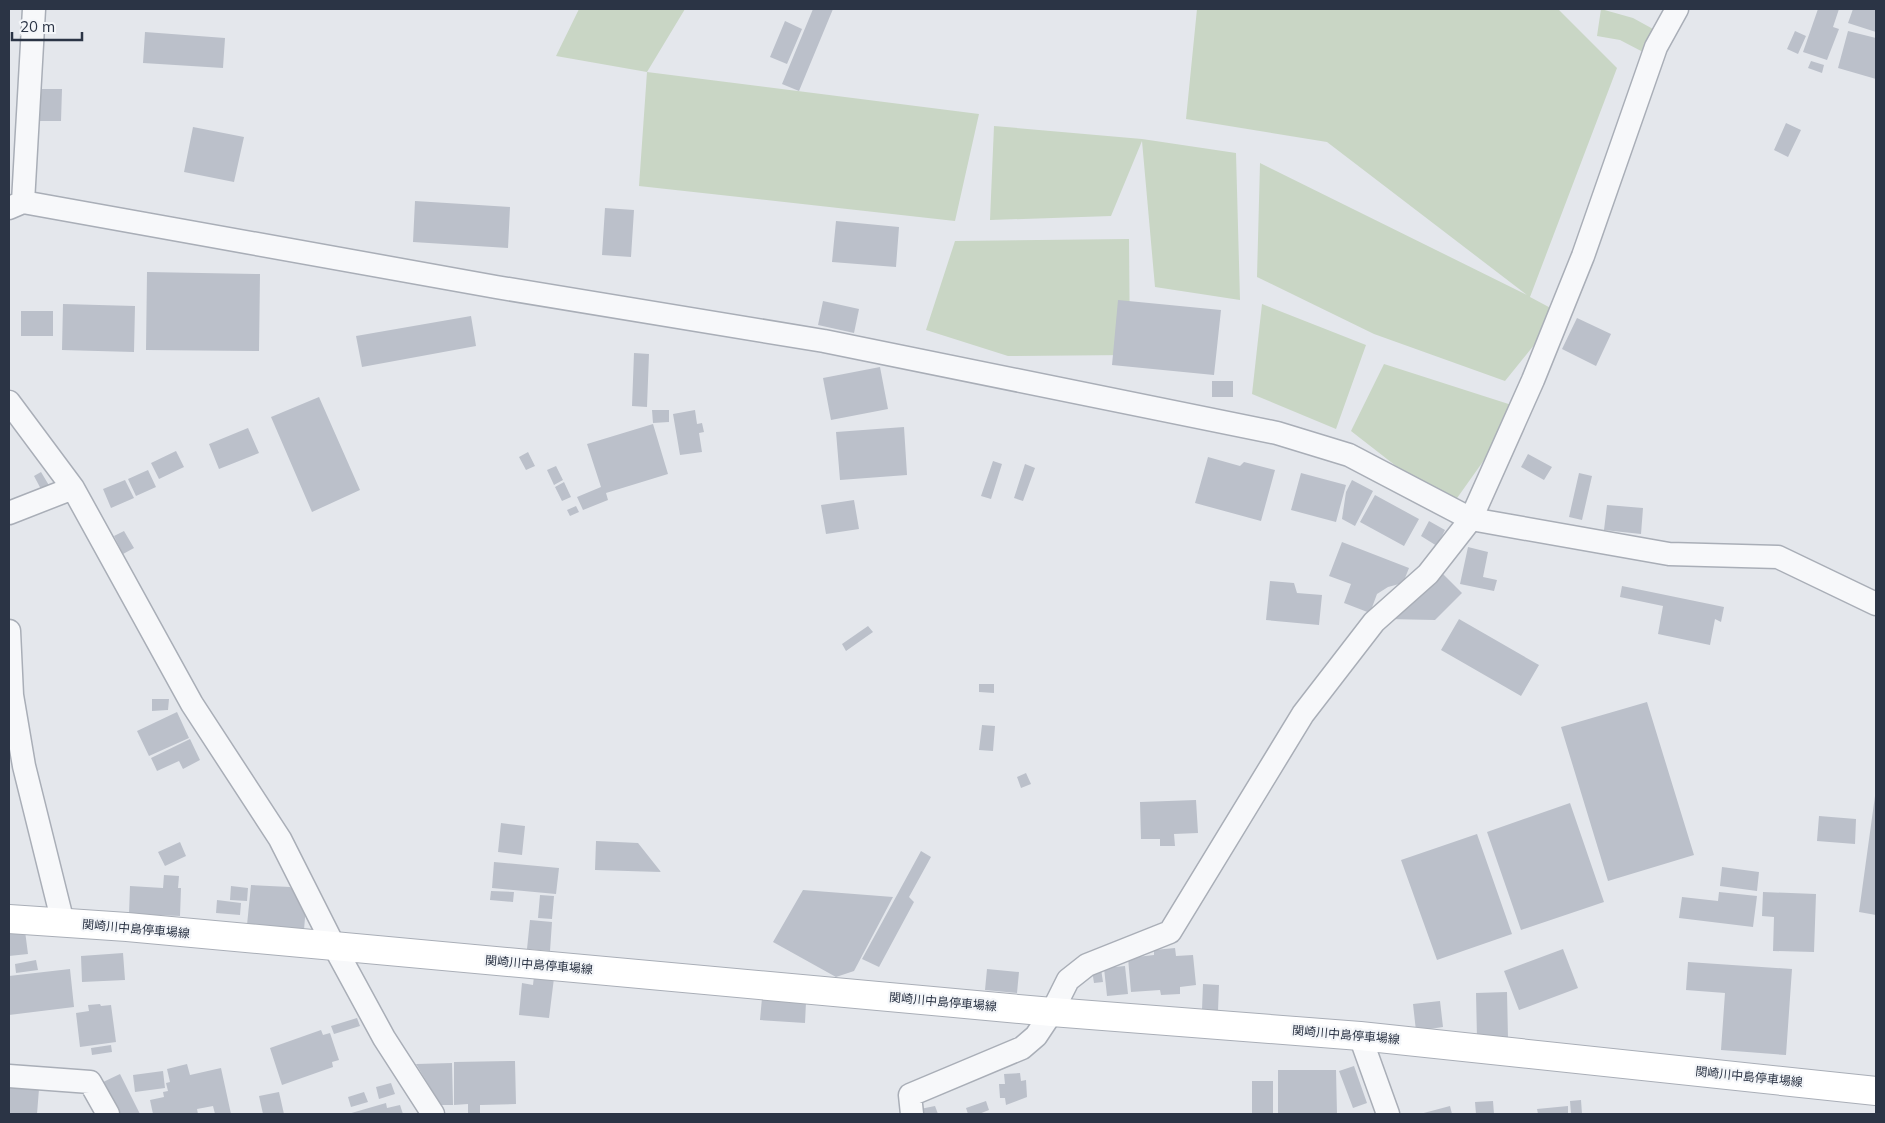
<svg xmlns="http://www.w3.org/2000/svg" width="1885" height="1123" font-family="Mulish,'Noto Sans JP',sans-serif">
	<style>
		.green { fill: #c9d6c5 }
		.building { fill: #bbc0ca }
		.lines { fill: none; stroke-linecap: round; stroke-linejoin: round }
		.street-casing { stroke: #a9aeb7; stroke-width: 25 }
		.secondary-casing { stroke: #a9aeb7; stroke-width: 30 }
		.street { stroke: #f7f8fa; stroke-width: 22 }
		.secondary { stroke: #fff; stroke-width: 28 }
		.labels { text-anchor: middle; stroke-width: 4.5; stroke-linejoin: round; paint-order: stroke }
		.street-label { font-size: 12px; fill: #2b3445; stroke: #f4f6f9 }
	</style>
	<rect width="100%" height="100%" fill="#e4e7ec"/>
	<!-- green -->
	<path class="green" d="M579,9H685L647,72L979,114L955,221L639,186L647,72L556,56Z
		M1197,9H1558L1617,68L1530,297L1560,313L1505,381L1374,334L1257,277L1260,163L1527,295L1327,142L1186,119Z
		M1601,9L1633,18L1653,29L1643,52L1620,40L1597,36Z
		M994,126L1142,139L1236,153L1240,300L1155,287L1142,141L1111,216L990,220Z
		M1129,239L1130,355L1008,356L926,330L955,241Z
		M1262,304L1366,345L1336,429L1252,394Z
		M1384,364L1521,408L1450,508L1351,431Z"/>
	<!-- building -->
	<path class="building" d="M813,9H833L799,91L782,84Z
		M1818,9H1839L1833,27L1839,29L1827,60L1803,52Z
		M1853,9H1876V32L1848,23Z
		M785,21L802,29L787,64L770,57Z
		M1795,31L1806,36L1798,54L1787,49Z
		M1848,31L1876,38V79L1838,68Z
		M145,32L225,38L223,68L143,63Z
		M1811,61L1824,65L1822,73L1808,68Z
		M39,89H62L61,121H39Z
		M1786,123L1801,130L1788,157L1774,150Z
		M193,127L244,137L234,182L184,172Z
		M415,201L510,207L508,248L413,242Z
		M605,208L634,210L631,257L602,255Z
		M836,221L899,227L896,267L832,262Z
		M147,272L260,274L259,351L146,350Z
		M1118,300L1221,310L1214,375L1112,365Z
		M823,301L859,309L854,333L818,325Z
		M63,304L135,306L134,352L62,350Z
		M21,311H53V336H21Z
		M471,316L476,346L362,367L356,336Z
		M1577,318L1611,334L1596,366L1562,349Z
		M634,353L649,354L647,407L632,406Z
		M880,367L888,409L831,420L823,378Z
		M1212,381H1233V397H1212Z
		M319,397L360,490L312,512L271,417Z
		M652,410H669V422L653,423Z
		M695,410L697,424L702,423L704,432L699,433L702,452L680,455L673,414Z
		M653,424L668,474L606,493L608,500L583,510L577,497L601,487L587,444Z
		M904,427L907,475L840,480L836,432Z
		M248,428L259,453L219,469L209,444Z
		M176,451L184,467L159,479L151,463Z
		M528,452L535,466L526,470L519,457Z
		M1528,454L1552,467L1544,480L1521,467Z
		M1208,457L1240,466L1244,462L1275,470L1261,521L1195,503Z
		M993,461L1002,464L991,499L981,496Z
		M1025,464L1035,468L1023,501L1014,498Z
		M556,466L563,480L554,485L547,470Z
		M148,470L156,487L136,496L128,479Z
		M41,472L50,487L42,491L34,476Z
		M1301,473L1346,485L1336,522L1291,510Z
		M1579,473L1592,476L1582,520L1569,517Z
		M125,480L134,498L111,508L103,489Z
		M1352,480L1373,491L1355,526L1342,519L1346,492Z
		M564,482L571,497L562,501L555,487Z
		M1375,495L1419,519L1404,546L1360,522Z
		M854,500L859,529L826,534L821,505Z
		M1607,505L1643,508L1641,534L1604,530Z
		M576,506L579,512L570,516L567,510Z
		M1429,521L1445,530L1437,546L1421,536Z
		M124,531L134,548L123,554L114,536Z
		M1342,542L1409,568L1403,583L1388,587L1377,594L1370,613L1344,603L1351,584L1329,576Z
		M1468,547L1488,552L1483,577L1497,580L1494,591L1460,584Z
		M1437,568L1462,593L1435,620L1387,619Z
		M1270,581L1294,583L1297,593L1322,595L1319,625L1266,620Z
		M1622,586L1724,607L1721,622L1715,619L1710,645L1658,634L1663,606L1620,597Z
		M1459,619L1539,665L1521,696L1441,650Z
		M868,626L873,632L846,651L842,644Z
		M979,684H994V693L979,692Z
		M152,699H169L168,710L152,711Z
		M1647,702L1694,855L1608,881L1561,727Z
		M177,712L189,738L149,756L137,731Z
		M982,725L995,726L993,751L979,750Z
		M190,739L200,760L183,769L179,761L157,771L151,758Z
		M1026,773L1031,784L1021,788L1017,777Z
		M1875,796H1876V915L1859,912Z
		M1196,800L1198,833L1174,834L1175,846H1160V839H1141L1140,802Z
		M1570,803L1604,902L1521,930L1487,832Z
		M1819,816L1856,819L1855,844L1817,841Z
		M501,823L525,826L522,855L498,852Z
		M1477,834L1512,934L1437,960L1401,860Z
		M596,841L638,843L661,872L595,870Z
		M180,842L186,856L165,866L158,852Z
		M921,851L931,857L909,897L914,902L879,967L862,959Z
		M494,862L559,868L556,894L492,888Z
		M1722,867L1759,872L1757,891L1720,886Z
		M164,875L179,876L178,888H181L180,916L129,914L130,886L163,888Z
		M251,885L290,887L306,905L304,930L247,925Z
		M231,886L248,888L247,901L230,900Z
		M803,890L893,897L854,971L836,977L773,942Z
		M491,891L514,892L513,902L490,900Z
		M1719,892L1757,896L1753,927L1679,918L1682,897L1718,901Z
		M1763,892L1816,894L1814,952L1773,951L1774,917L1762,916Z
		M540,895L554,896L552,919L538,918Z
		M217,900L241,903L240,915L216,913Z
		M530,920L552,922L550,951L527,949Z
		M25,931L28,954L9,956V933Z
		M1175,948L1176,956L1193,955L1196,985L1180,987V994L1161,995L1160,990L1131,992L1128,958L1154,955V950Z
		M1563,949L1578,988L1519,1010L1504,971Z
		M123,953L125,980L82,982L81,956Z
		M36,960L38,970L16,973L15,964Z
		M1688,962L1792,969L1786,1055L1721,1050L1725,993L1686,990Z
		M1125,966L1128,994L1107,996L1104,968Z
		M70,969L74,1007L9,1015V976Z
		M987,969L1019,972L1017,993L985,990Z
		M1101,969L1103,982L1094,983L1092,970Z
		M534,976L554,978L549,1018L519,1015L522,983L533,985Z
		M1203,984L1219,985L1218,1011L1202,1010Z
		M1507,992L1508,1038H1477L1476,993Z
		M762,998L806,1002L805,1023L760,1020Z
		M1440,1001L1443,1027L1416,1031L1413,1004Z
		M100,1004L101,1006L111,1005L116,1042L80,1047L76,1013L89,1011L88,1005Z
		M357,1018L360,1026L334,1034L331,1026Z
		M321,1030L323,1035L330,1033L339,1060L332,1062L333,1067L282,1085L270,1048Z
		M111,1045L112,1052L92,1055L91,1048Z
		M515,1061L516,1104L480,1105V1114H468V1104L454,1105V1062Z
		M452,1063L453,1105H441L416,1064Z
		M187,1064L190,1075L221,1068L231,1114H215L213,1106L197,1109L198,1114H153L150,1100L164,1097L163,1092L168,1091L166,1083L170,1082L167,1069Z
		M1354,1066L1367,1103L1353,1108L1339,1071Z
		M1278,1070H1336L1337,1114H1278Z
		M163,1071L165,1088L135,1092L133,1075Z
		M1020,1073L1021,1081L1026,1080L1027,1097L1006,1105L1005,1098H1000L999,1084H1005L1004,1074Z
		M120,1074L140,1114H114L99,1084Z
		M1252,1081H1273V1114H1252Z
		M391,1083L395,1094L379,1099L376,1087Z
		M9,1088L39,1089L37,1114H9Z
		M279,1092L284,1114H263L259,1096Z
		M364,1092L368,1102L351,1107L348,1097Z
		M1581,1100L1582,1114H1571L1570,1101Z
		M986,1101L989,1110L979,1114H968L966,1108Z
		M1493,1101L1494,1114H1476L1475,1102Z
		M386,1103L387,1108L400,1105L403,1114H348Z
		M935,1106L938,1114H922L920,1109Z
		M1450,1106L1452,1114H1420Z
		M1568,1106V1114H1538L1537,1109Z"/>
	<g class="lines">
		<!-- street casing -->
		<g class="street-casing">
			<path id="street" d="M23,202L34,9
				M9,208L23,202L496,287L824,341L1277,433L1349,455L1471,519L1669,554L1778,557L1876,604
				M9,402L73,488L192,704L280,839L334,946L384,1038L433,1114
				M9,513L73,488
				M9,631L12,695L24,766L63,923
				M1360,1036L1388,1114
				M9,1076L90,1082L108,1114
				M912,1114L910,1095L1022,1048L1036,1036L1052,1012L1068,980L1087,965L1170,932L1303,714L1374,622L1428,574L1471,519L1533,380L1583,256L1656,47L1677,9"/>
		</g>
		<!-- secondary casing -->
		<g class="secondary-casing">
			<path id="secondary" d="M9,919L127,927L1052,1012L1360,1036L1876,1091"/>
		</g>
		<!-- street -->
		<use href="#street" class="street"/>
		<!-- secondary -->
		<use href="#secondary" class="secondary"/>
	</g>
	<g class="labels">
		<!-- street labels -->
		<g class="street-label">
			<text transform="translate(136 929) rotate(5)" y="4">関崎川中島停車場線</text>
			<text transform="translate(539 965) rotate(5)" y="4">関崎川中島停車場線</text>
			<text transform="translate(943 1002) rotate(5)" y="4">関崎川中島停車場線</text>
			<text transform="translate(1346 1035) rotate(5)" y="4">関崎川中島停車場線</text>
			<text transform="translate(1749 1077) rotate(6)" y="4">関崎川中島停車場線</text>
		</g>
	</g>
	<!-- border -->
	<rect width="1885" height="1123" fill="none" stroke="#2b3445" stroke-width="20"/>
	<!-- scale -->
	<path d="M12 32v8h70v-8" fill="none" stroke="#2b3445" stroke-width="2.5"/>
	<text x="20" y="32" font-size="15" fill="#2b3445" stroke="#f4f6f9" stroke-width="4" paint-order="stroke">20 m</text>
</svg>
